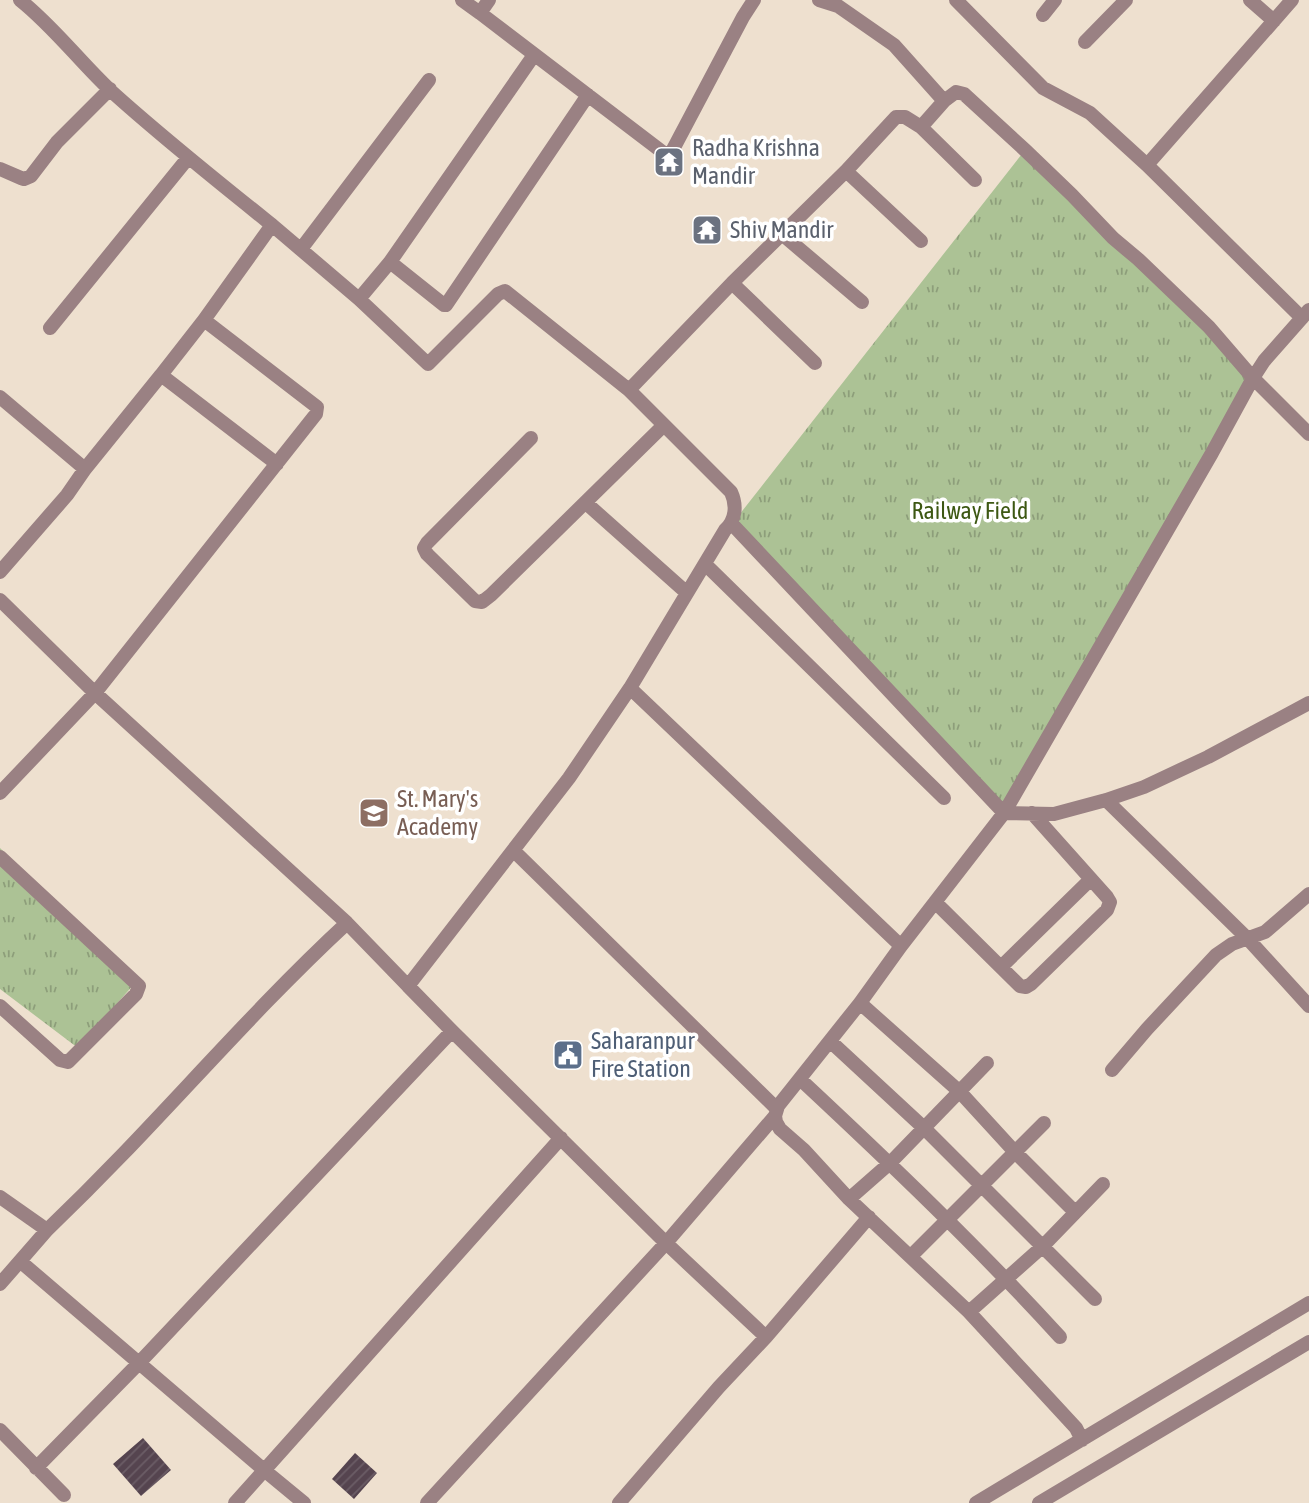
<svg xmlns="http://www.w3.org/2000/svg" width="1309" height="1503" font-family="'Asap Condensed',sans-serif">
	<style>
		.park { fill: url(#park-tufts) }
		.building { fill: url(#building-hatch) }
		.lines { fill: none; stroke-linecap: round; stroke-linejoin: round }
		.minor { stroke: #9a8183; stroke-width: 14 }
		.labels { text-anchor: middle; stroke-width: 7; stroke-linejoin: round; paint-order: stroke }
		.worship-label { font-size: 24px; fill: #5b616d; stroke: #fff; text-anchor: start }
		.park-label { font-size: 24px; fill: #3d5813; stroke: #fff }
		.education-label { font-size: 24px; fill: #785e54; stroke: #fff; text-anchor: start }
		.service-label { font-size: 24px; fill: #4e5e75; stroke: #fff; text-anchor: start }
	</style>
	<defs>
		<pattern id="park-tufts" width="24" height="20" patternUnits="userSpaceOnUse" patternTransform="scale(1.75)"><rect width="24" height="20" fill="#acc295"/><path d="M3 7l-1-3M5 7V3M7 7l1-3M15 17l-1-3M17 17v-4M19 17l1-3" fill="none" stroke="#8d9e7a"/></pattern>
		<pattern id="building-hatch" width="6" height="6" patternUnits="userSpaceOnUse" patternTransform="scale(1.75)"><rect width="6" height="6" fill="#55444f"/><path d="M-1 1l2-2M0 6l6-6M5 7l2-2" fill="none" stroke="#6b5d66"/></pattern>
	</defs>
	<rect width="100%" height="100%" fill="#eee0cf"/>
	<!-- park -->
	<path class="park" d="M1025,150L1253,378L1004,813L732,524Z
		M0,848L135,983L78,1048L0,989Z"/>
	<!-- building -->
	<path class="building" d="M143,1438L171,1470L141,1496L113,1464Z
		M355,1453L377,1473L354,1499L332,1479Z"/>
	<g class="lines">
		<!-- minor -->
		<path class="minor" d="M20,0C54,27 80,62 111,91C163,138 217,181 272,225L204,320
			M462,0L480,13L489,0
			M819,0L838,6L894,45L944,101
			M956,0L1043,88L1090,113L1147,165
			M1250,0L1274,21
			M1292,0L1147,165L1302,318
			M480,13L669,157L743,17L754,0
			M1043,15L1055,0
			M1085,42L1126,0
			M921,127L944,101L956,92L964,94L1025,150L1072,195L1113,238L1138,259L1209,327L1253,378L1309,434
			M0,169L21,178L24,179L31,176L57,142L110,89
			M846,171L921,241
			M272,225L359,299L428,364L498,294L505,291L629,390
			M783,235L862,302
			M301,249L429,80
			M390,262L444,305H446L588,95
			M732,283L815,363
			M359,299L390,262L534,55
			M50,328L188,158
			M0,397L85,469
			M531,438L427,543L424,548L427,554L475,601L482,602L491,595L664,425
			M586,503L687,593
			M732,524L1004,813L1054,814L1106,800L1144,787L1208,757L1309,703
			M705,564L944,798
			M0,572L67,495L85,469L161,375
			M0,600L95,693L347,923L408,986
			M630,688L901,946
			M0,793L95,693L316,414L317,407L204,320L161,375L277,464
			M1106,800L1248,939L1309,1006
			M514,851L777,1109
			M0,857L139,986L136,994L68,1062L60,1060L0,1006
			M935,902L1020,986L1026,987L1031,984L1107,910L1110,902L1107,897L1032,813
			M1001,967L1091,879
			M860,1003L960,1092L1014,1151L1075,1212
			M830,1041L924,1128L1095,1299
			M1112,1070L1147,1029L1216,955L1232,944L1265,932L1309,894
			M801,1080C890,1163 978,1247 1060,1337
			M775,1116L666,1243L452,1031L408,986L569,778L630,688L725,530C736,520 737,505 731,492L629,390L732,283L846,171L896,117H905L921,127L975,180
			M0,1197L47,1230C73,1205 98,1180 123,1154C197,1077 268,996 347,923
			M849,1199L890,1163L987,1063
			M911,1256L1044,1123
			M21,1262L264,1470L304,1503
			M0,1284L47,1230
			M969,1312L1042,1247L1103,1184
			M0,1430L64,1495
			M1082,1440L1076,1428L969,1312L849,1199L804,1150L780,1129L776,1122L775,1116L778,1106L860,1003L901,946L1004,813L1212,453L1253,378L1264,361L1309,310
			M36,1468L139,1363L452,1031
			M235,1503L561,1138
			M427,1503L666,1243L766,1337
			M619,1503L719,1387L766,1337L869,1217
			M976,1503L1309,1303
			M1039,1503L1309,1342"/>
	</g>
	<!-- icons -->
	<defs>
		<g id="temple-square" transform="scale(1.575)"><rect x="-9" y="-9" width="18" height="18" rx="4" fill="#6b7280" stroke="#fff"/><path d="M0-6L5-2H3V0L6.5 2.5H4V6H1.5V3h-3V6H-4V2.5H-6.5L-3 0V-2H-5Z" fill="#fff"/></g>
		<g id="school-square" transform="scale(1.575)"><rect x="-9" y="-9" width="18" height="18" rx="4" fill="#8d6e63" stroke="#fff"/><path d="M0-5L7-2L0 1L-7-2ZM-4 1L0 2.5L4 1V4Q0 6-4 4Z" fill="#fff"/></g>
		<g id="civic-square" transform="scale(1.575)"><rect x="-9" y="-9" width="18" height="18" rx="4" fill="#5c6f8a" stroke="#fff"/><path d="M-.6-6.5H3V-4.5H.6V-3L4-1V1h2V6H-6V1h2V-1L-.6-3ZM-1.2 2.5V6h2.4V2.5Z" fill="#fff"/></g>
	</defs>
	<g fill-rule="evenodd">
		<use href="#temple-square" x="669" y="162"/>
		<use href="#temple-square" x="707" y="230"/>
		<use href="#school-square" x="374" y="813"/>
		<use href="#civic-square" x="568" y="1055"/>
	</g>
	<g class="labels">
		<!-- worship labels -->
		<g class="worship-label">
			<text x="692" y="156">Radha Krishna<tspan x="692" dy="28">Mandir</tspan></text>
			<text x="730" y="238">Shiv Mandir</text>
		</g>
		<!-- park labels -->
		<g class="park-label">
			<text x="970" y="519">Railway Field</text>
		</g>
		<!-- education labels -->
		<g class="education-label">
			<text x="397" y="807">St. Mary's<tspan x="397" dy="28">Academy</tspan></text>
		</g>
		<!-- service labels -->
		<g class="service-label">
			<text x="591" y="1049">Saharanpur<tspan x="591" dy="28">Fire Station</tspan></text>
		</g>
	</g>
</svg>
